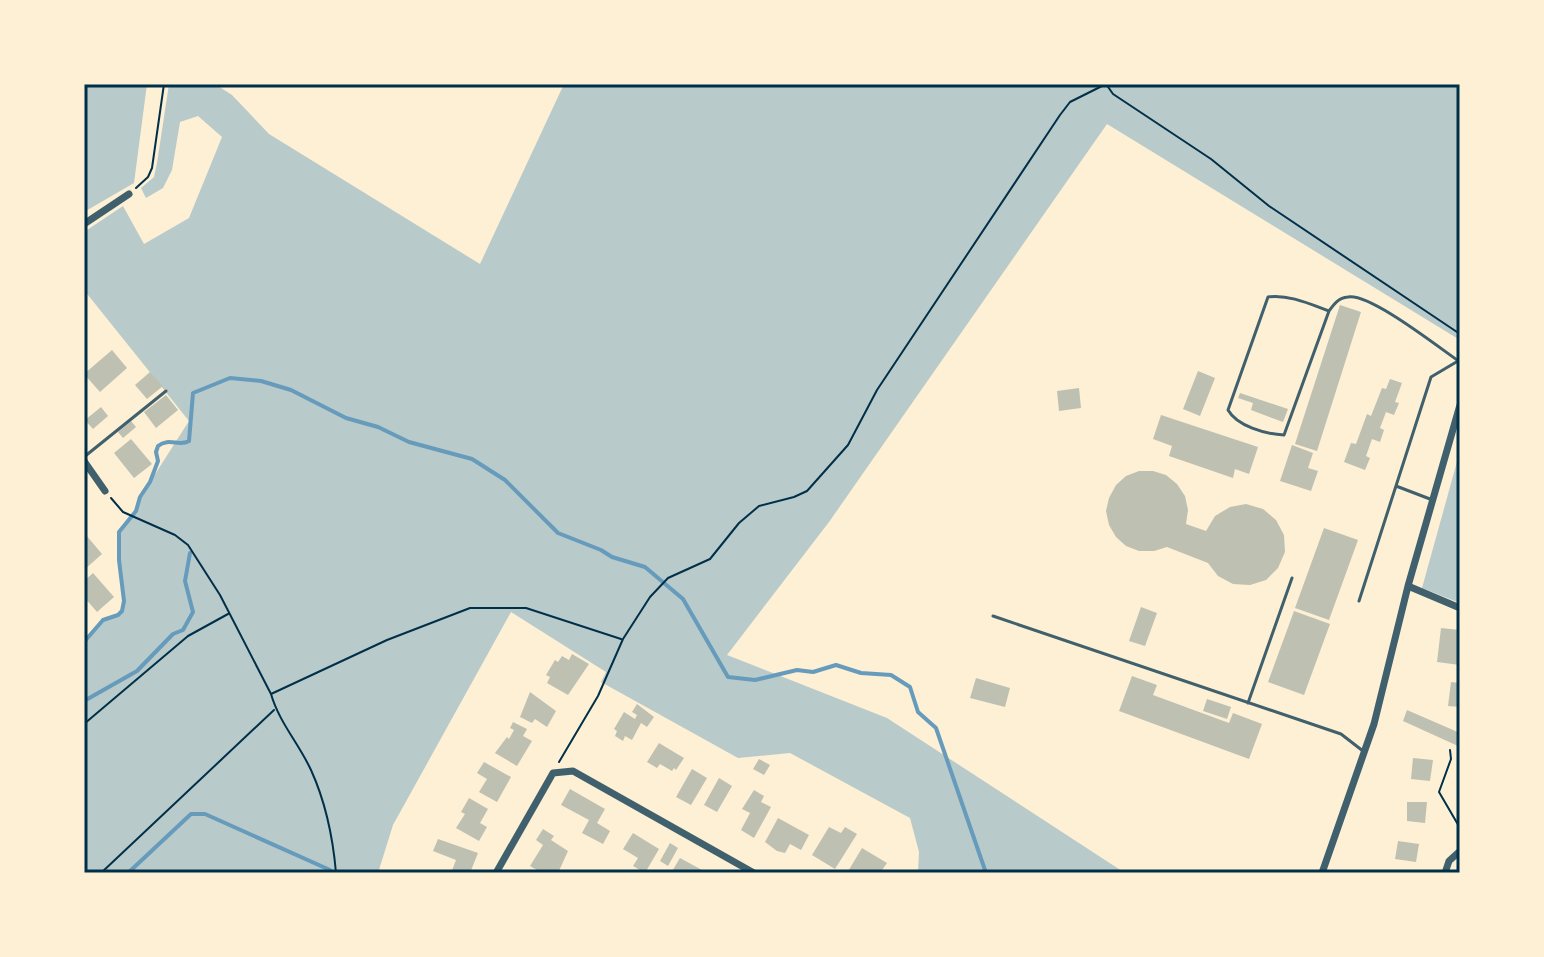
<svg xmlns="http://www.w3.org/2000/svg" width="1544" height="957" font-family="Manrope,sans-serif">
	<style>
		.green { fill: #b9caca }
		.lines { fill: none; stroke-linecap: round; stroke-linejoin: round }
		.stream { stroke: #669bbc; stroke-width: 4 }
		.building { fill: #bec0b2 }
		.path { stroke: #003049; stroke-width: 2 }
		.service { stroke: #3f606c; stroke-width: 3 }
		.minor { stroke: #3f606c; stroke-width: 7 }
		.neatline { fill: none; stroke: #003049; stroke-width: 3 }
	</style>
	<rect width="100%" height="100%" fill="#fdf0d5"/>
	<!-- green -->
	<path class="green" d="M84,84H147L134,183L84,212Z
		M169,84H215L232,95L269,134L480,264L564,84H1460V340L1107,124L829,522L727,655L887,718L1125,873H918L919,852L910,818L790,753L738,758L601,682L606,672L511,612L393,825L378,873H84V642C89,635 97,625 104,619C110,615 117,618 121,612C126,605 119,550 119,538C118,523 137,517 138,501L189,421L84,290V232L123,206L144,244L189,218L222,137L198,116L180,122L172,170L163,188L146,198L141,188L154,177L157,163Z
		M1460,451V603L1422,588Z"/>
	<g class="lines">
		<!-- stream -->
		<path class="stream" d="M84,642L103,620L118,615L122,611L124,601L119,560V532L136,511L140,497L150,482L158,461L156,452L158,446C169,437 179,447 189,441L193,393L230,378L261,381L291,390L346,418L378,427L409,442L472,459L505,480L558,533L601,550L612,557L645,567L683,599L728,677L755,680L797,670L813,672L836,665L861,673L891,675L910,687L918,712L936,728L986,873
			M84,701L137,671L173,634L183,630L193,612L185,581L190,553
			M128,873L191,814H205L330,870"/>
	</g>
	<!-- building -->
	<path class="building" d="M1340,305L1361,312L1317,451L1295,444Z
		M112,350L127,368L100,392L84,374Z
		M1198,371L1215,378L1200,416L1183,409Z
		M150,372L163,386L147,399L135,385Z
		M1390,379L1402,383L1395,402L1399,403L1394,415L1386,412L1380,428L1384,430L1380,442L1372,439L1366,456L1370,458L1365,470L1344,462L1351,443L1356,444L1367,414L1371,416L1382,388L1386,389Z
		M1079,388L1081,408L1059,411L1057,391Z
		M1240,393L1288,409L1283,422L1251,410L1253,403L1238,398Z
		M166,395L178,410L156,428L144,412Z
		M101,407L108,416L93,429L85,420Z
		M1161,415L1258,447L1249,474L1235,469L1233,478L1169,456L1172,446L1153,439Z
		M131,421L136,427L123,438L118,432Z
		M131,439L152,464L134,478L114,453Z
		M1292,445L1313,453L1308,468L1318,471L1311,491L1280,481Z
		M1139,471H1153L1166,475L1177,484L1185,496L1188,510L1186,524L1206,531L1215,516L1230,507L1246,504L1263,509L1276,520L1284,535L1285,552L1278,568L1266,580L1250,585L1233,584L1218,576L1208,563L1167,547L1154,551H1139L1126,546L1116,537L1109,525L1106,511L1109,498L1116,485L1126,476Z
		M1324,528L1358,540L1329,620L1295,608Z
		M86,535L102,554L84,570V537Z
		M93,573L114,597L97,612L84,597V581Z
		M1141,607L1157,613L1145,646L1129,641Z
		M1294,611L1330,624L1304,695L1268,682Z
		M1441,628L1460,630V665L1437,662Z
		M572,654L589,664L568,695L547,683L550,677L546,675L555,660L558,662L562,656L569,660Z
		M1132,676L1157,685L1153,695L1229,723L1233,713L1262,724L1249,759L1119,711Z
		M976,678L1010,688L1005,707L970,698Z
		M1451,682L1460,683V707L1448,706Z
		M530,692L556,711L547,727L535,719L532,723L520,717Z
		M1207,699L1231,707L1227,719L1203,711Z
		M637,704L654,717L647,727L641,723L632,740L625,736L623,741L615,736L617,731L614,729L624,712L635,719L637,715L632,712Z
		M1407,710L1460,733L1458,746L1403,721Z
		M513,722L527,729L523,736L532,741L517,766L495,753L507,737L509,739L514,730L510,728Z
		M659,743L684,758L676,770L674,768L672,771L660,764L657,768L647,762Z
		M1413,758L1433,760L1430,781L1411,779Z
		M759,759L770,765L764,775L753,769Z
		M484,762L511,777L497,802L479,792L487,779L477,773Z
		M692,769L707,778L691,805L676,797Z
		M719,778L732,786L717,812L704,805Z
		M570,789L605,809L597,823L610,831L603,844L582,833L589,820L561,805Z
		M754,790L764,796L761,802L771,807L754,838L741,830L750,813L742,809Z
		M469,798L488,809L480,823L487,827L479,841L456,828L465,814L461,812Z
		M1407,802H1427L1425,823L1407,821Z
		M778,818L809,835L801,850L790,844L785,853L777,851L765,842Z
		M829,827L841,833L845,827L857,834L835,869L812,855Z
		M543,829L554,836L551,840L568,851L558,873H542L530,866L543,845L536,840Z
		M633,833L659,849L645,873L633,866L638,858L623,849Z
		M438,839L478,853L470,873H451L456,860L433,851Z
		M1398,841L1419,844L1416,862L1395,859Z
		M670,843L678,848L668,866L660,861Z
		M862,848L887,863L880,873H847Z
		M680,858L702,870L700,873H671Z"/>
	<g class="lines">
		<!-- path -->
		<path class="path" d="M1106,84L1113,94L1211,159L1269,206L1460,334
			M136,188L148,177L152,168L164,84
			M111,498L123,512L175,535L188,545L220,595L271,694C279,722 299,744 311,770C326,803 333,838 336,873
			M271,694L387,640L470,608H526L621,639
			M84,724L188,636L228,614
			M1450,750L1451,759L1439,792L1460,828
			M559,762L598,696L623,639L650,597L668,578L710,559L739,523L759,506L794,497L807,491L848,445L877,390L1060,115L1070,102L1106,84
			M101,873L274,710"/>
		<!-- service -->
		<path class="service" d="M1329,311C1310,304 1288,294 1268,297L1228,410C1237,426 1265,434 1284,435L1329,311C1334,304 1338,298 1348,297C1370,293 1438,347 1460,362
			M84,457L166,391
			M1396,486L1430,499
			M1359,601L1431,377L1458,361
			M993,616L1341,734L1363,751
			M1248,703L1292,578"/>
		<!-- minor -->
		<path class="minor" d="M84,224L129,194
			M84,461L105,491
			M1408,586L1460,608
			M496,873L553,773L573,771L754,873
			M1322,873L1374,724L1408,586L1460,405
			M1445,873L1449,861L1460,851"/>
	</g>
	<!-- border -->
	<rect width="1544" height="957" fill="none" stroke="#fdf0d5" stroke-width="172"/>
	<rect x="86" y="86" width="1372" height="785" class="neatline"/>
</svg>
